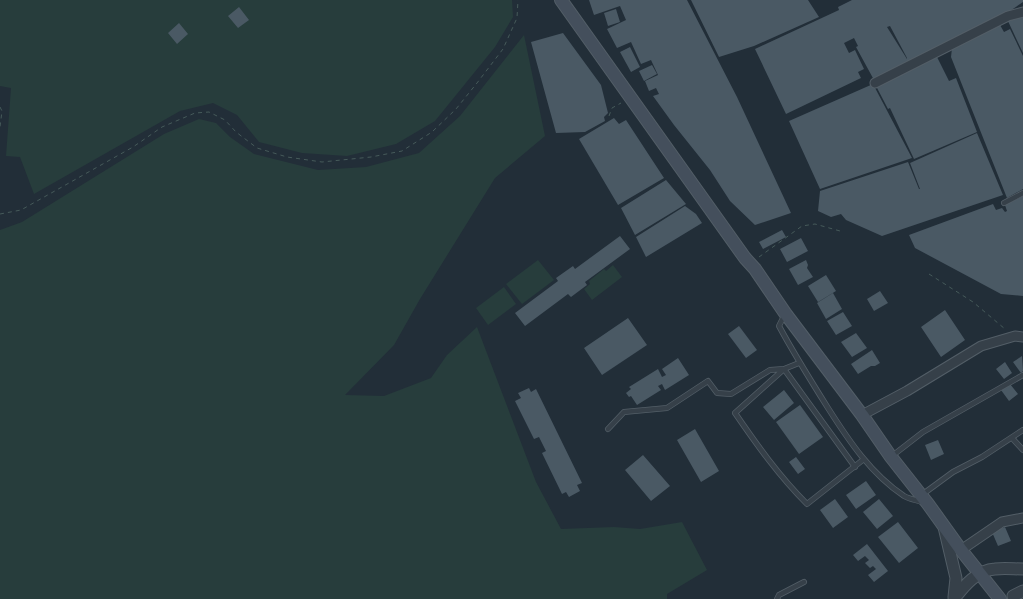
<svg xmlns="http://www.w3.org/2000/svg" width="1023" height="599" font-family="Commissioner,sans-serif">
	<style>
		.green { fill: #273d3c }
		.building { fill: #4a5964; fill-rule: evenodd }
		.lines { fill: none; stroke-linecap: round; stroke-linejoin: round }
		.service-casing { stroke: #535e67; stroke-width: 6 }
		.minor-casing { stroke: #535e67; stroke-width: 11 }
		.tertiary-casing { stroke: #535e67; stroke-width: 13 }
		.secondary-casing { stroke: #535e67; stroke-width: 14 }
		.path { stroke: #465a5a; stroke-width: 1; stroke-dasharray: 4 4; stroke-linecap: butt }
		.service { stroke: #364049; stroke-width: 4.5 }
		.minor { stroke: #364049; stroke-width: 9 }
		.tertiary { stroke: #364049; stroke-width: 11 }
		.secondary { stroke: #444f5c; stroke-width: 12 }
	</style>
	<rect width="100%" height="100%" fill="#222e38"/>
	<!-- green -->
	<path class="green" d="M0,0H512L513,17L495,47L435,121L396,144L347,156L302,153L259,142L237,115L213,103L180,111L34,194L20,157L6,156L11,88L0,86Z
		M524,35L545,136L495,178L420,299L394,345L345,395L384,396L431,378L447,355L477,327L536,482L561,529L614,527L640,529L682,522L707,570L667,594V599H0V230L22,222L164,134L199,119L216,123L230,137L254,154L318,170L366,167L419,153L460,116Z
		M538,260L554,280L522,304L506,284Z
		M613,265L622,277L592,300L584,289L590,284L589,281L604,269L606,271Z
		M504,287L516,304L488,325L476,308Z"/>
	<!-- building -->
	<path class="building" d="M589,0H687L737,97L791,213L755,225L730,201L710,170L674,125L653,96L659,94L656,88L649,91L645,81L658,75L651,60L641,64L631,42L617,48L607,29L626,20L620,6L594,15Z
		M691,0H808L819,17L754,46L719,57Z
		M852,0H1023V2L1004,15L874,80L856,47L858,46L854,38L844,43L849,53L855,50L864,69L858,72L861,78L786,114L755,49L839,10L838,7ZM890,26L907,58V59L887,27Z
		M239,7L249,20L238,28L228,16Z
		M616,9L620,22L608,26L604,13Z
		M1023,15V53L1007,19Z
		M179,23L188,34L177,44L168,33Z
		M1000,25L1004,32L1010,29L1023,56V189L1007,198L951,57L952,48Z
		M563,33L601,85L608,113L604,117L605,121L585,132L556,133L531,42Z
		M630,47L640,67L631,72L620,52Z
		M936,55L949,81L956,78L977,132L914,159L890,108L888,109L876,86Z
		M652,65L657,74L644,81L639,71Z
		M873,84L912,158L820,189L789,121Z
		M614,118L619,124L626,120L664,178L618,205L579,139Z
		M977,133L1003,195L882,236L846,220L841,214L831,217L818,211L820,191L908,162L919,189H920L910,163Z
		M666,180L686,204L635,235L621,208Z
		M1023,196V296L1001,294L915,248L909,235L993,204L996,210L1002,208L1005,212L1007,211L1005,205Z
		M685,206L696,214L702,223L646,257L636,237Z
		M782,230L786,237L763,249L759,242Z
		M620,236L630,249L585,282L587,285L571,297L568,294L525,326L515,313L558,281L556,278L573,266L575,269Z
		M801,238L808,251L787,262L780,249Z
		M806,260L808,265L807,268L813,277L798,285L789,269Z
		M826,275L836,291L818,302L808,286Z
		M880,291L888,303L874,311L867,299Z
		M833,293L842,309L826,319L817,303Z
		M945,310L965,340L941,357L921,327Z
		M843,312L852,326L836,335L827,321Z
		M628,318L647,345L602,375L584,348Z
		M739,326L757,350L746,358L728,334Z
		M856,333L867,348L852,357L841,342Z
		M872,350L880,363L875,366H871L858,374L851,364Z
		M1022,356L1023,371L1021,373L1013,362Z
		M678,358L689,375L665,390L662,384L658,386L661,390L637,405L631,396L629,397L626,393L631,389L629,387L658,369L662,377L666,375L662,369Z
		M1005,362L1012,373L1004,379L996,369Z
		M1010,384L1018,394L1009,401L1001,390Z
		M529,388L531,392L536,389L582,483L577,485L580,491L569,497L566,492L562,494L542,453L546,451L539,437L534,439L515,401L521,398L518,393Z
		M784,390L794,403L774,420L763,407Z
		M800,405L823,437L799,454L776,422Z
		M695,429L719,471L701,482L677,440Z
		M938,440L944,454L931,460L925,445Z
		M643,455L670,486L651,501L625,470Z
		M796,457L805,469L798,474L789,462Z
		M866,481L876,495L856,509L846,495Z
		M835,499L848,517L833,528L820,510Z
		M879,499L893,516L877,529L863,512Z
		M898,522L918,548L899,563L878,537Z
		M1005,527L1011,541L998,546L992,532Z
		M867,544L888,571L874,582L868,575L876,569L873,566L870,568L865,563L869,560L865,556L858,561L853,555Z"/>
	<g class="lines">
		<!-- service casing -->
		<g class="service-casing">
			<path id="service" d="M1004,203L1023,193
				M785,314L779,326C794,354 811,381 828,408C849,441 871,474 904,496C909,499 916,500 922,502
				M799,363L784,369L735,413C757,445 779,476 807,504L864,459
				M608,429L624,412L667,408L708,381L717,393L731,394L770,370L784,369L855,467
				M1012,438L1023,450
				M892,456L923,432L1023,375
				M923,494L953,472L982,457L1023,430
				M777,599L779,595L804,582"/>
		</g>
		<!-- minor casing -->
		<g class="minor-casing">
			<path id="minor" d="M875,83L1008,16L1023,12
				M862,415L907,391L981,346L1015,336L1023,337
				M961,550L1002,522L1023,518"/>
		</g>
		<!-- tertiary casing -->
		<g class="tertiary-casing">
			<path id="tertiary" d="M944,527L956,578L954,597
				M1013,596L1023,591
				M954,599C964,586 977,570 995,569C1004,568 1014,569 1023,569"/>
		</g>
		<!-- secondary casing -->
		<g class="secondary-casing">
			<path id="secondary" d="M561,0L745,258L755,269L785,313L862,415L891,457L928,504L961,550L1000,599"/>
		</g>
		<!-- path -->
		<path class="path" d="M0,107L2,111L0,127
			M609,116L612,108L621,103
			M0,214L21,210L133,147L162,127L195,113L209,112L225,120L236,132L257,148L287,157L322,162L371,157L402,151L432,132L456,109L477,83L503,49L517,18L518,0
			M759,257L802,226L815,224L840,231
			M929,274L973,302L1005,329"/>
		<!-- service -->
		<use href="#service" class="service"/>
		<!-- minor -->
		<use href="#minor" class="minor"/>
		<!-- tertiary -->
		<use href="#tertiary" class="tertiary"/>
		<!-- secondary -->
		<use href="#secondary" class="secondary"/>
	</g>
</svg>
